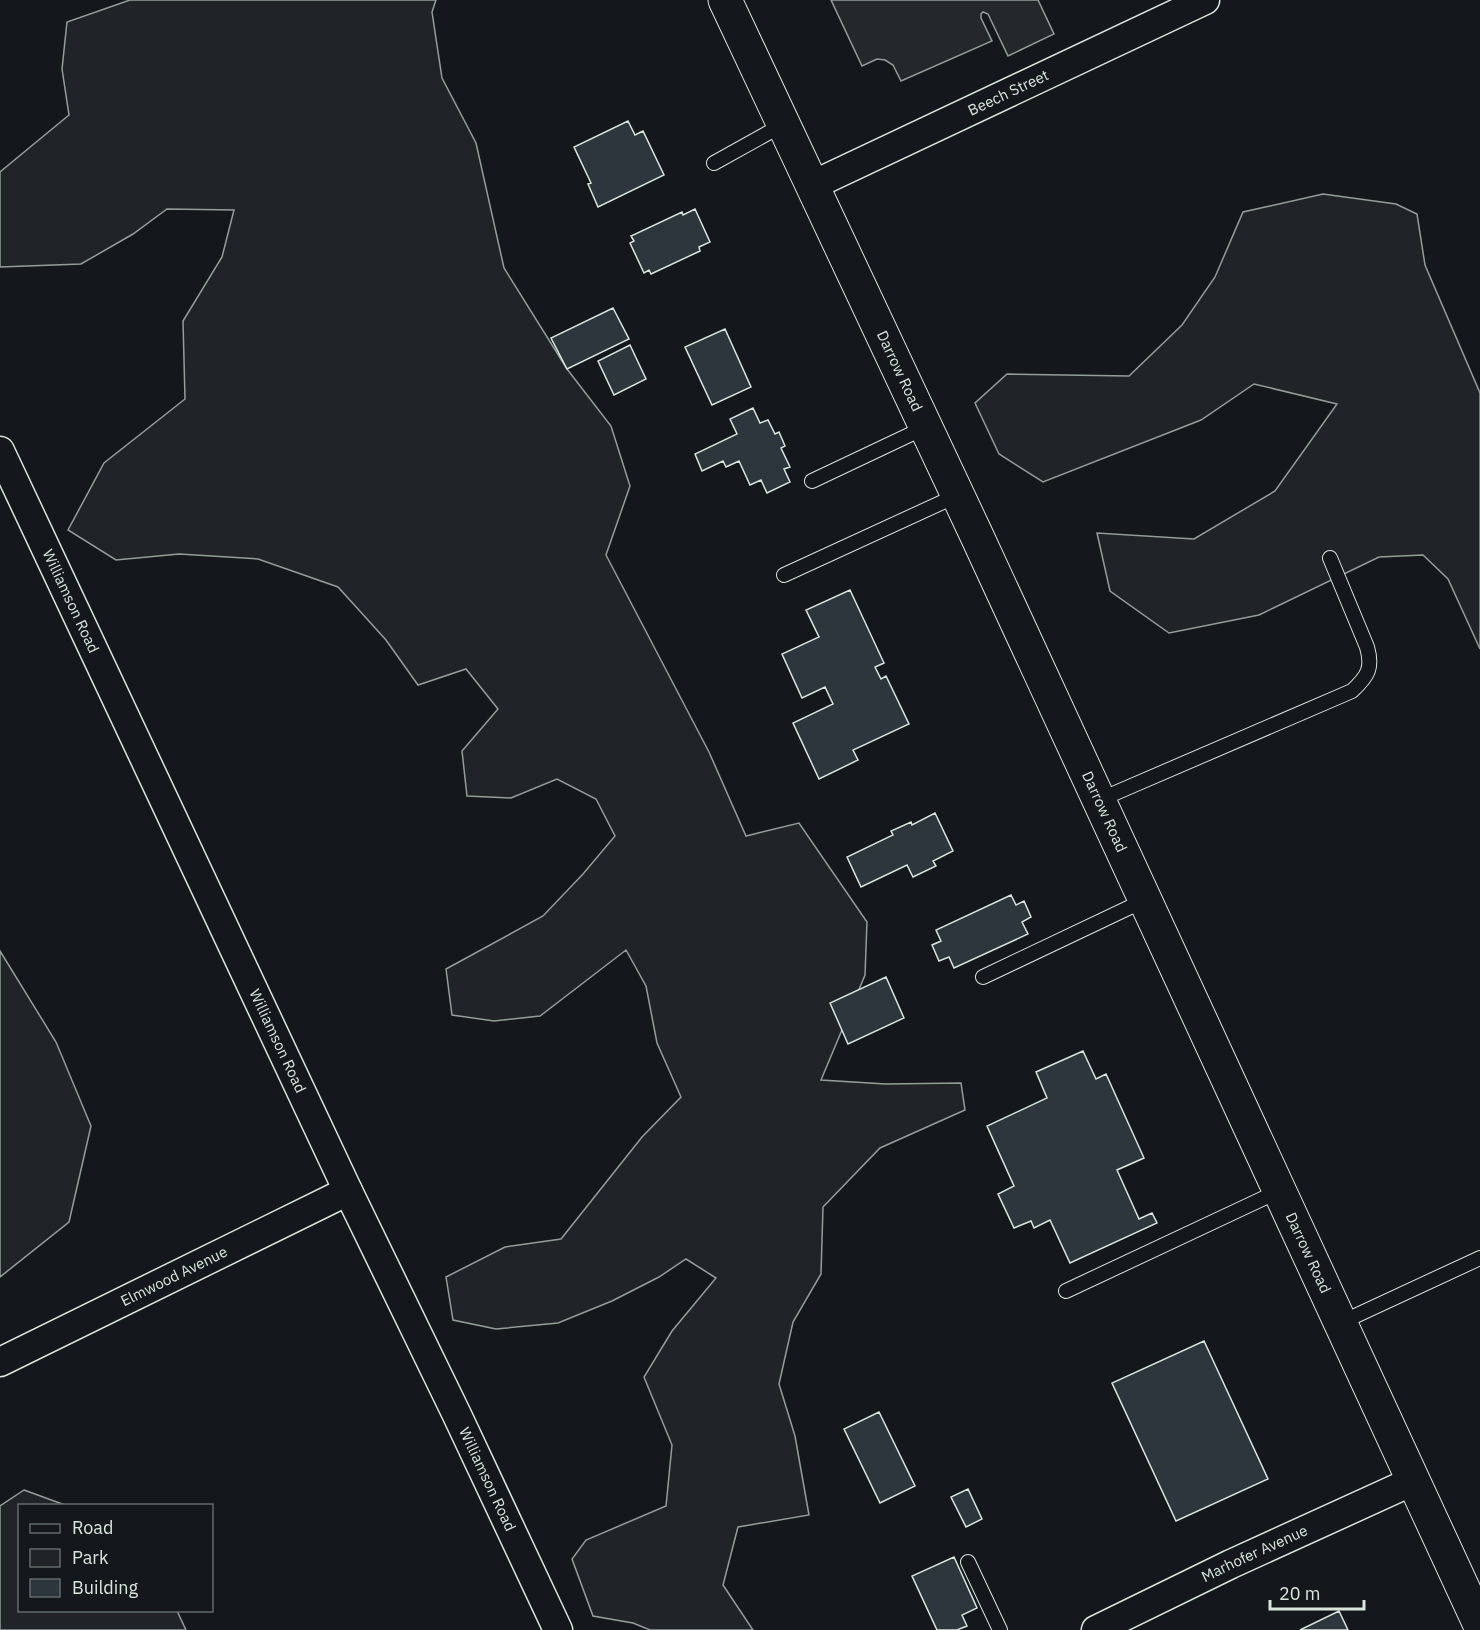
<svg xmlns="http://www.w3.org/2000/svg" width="1480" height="1630" font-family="'IBM Plex Sans',sans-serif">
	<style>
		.green { fill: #202428; stroke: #939e99; stroke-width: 1.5 }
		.parking { fill: #24282b; stroke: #939e99; stroke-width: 1.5 }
		.building { fill: #2c363c; stroke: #d8e6dc; stroke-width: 1.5 }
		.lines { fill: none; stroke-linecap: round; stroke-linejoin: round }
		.lane-casing { stroke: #d8e6dc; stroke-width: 16 }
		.street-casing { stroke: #d8e6dc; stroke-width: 31 }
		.primary-casing { stroke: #d8e6dc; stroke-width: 35 }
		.lane { stroke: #14181c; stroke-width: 14 }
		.street { stroke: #14181c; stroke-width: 28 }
		.primary { stroke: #14181c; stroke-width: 33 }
		.labels { text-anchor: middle; stroke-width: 4.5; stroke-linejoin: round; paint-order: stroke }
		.street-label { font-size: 15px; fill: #d8e6dc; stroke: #14181c }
	</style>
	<rect width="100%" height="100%" fill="#14181c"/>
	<!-- green -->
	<path class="green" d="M130,0H436L432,12L442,78L476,143L504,268L567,369L611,426L630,486L606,555L709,752L746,836L799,823L867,922L865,975L821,1080L886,1084L961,1083L965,1110L880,1148L823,1207L821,1274L793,1322L779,1384L795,1436L809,1515L738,1527L723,1585L753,1630H650L633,1623L593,1616L572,1559L586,1540L666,1506L672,1445L644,1377L672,1331L716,1278L686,1259L659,1277L612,1301L558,1323L496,1329L453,1320L446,1277L505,1247L561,1239L642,1137L681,1097L657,1043L646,986L626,950L540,1016L494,1021L452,1015L446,969L543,916L583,874L615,836L596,799L557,779L511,798L467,796L462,751L498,709L466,669L418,685L386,640L338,587L258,559L179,554L116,560L68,530L104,463L185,399L183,321L222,257L234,210L167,209L133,234L81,264L0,267V172L69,115L62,69L67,22Z
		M1323,194L1396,204L1417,214L1425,265L1480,393V649L1448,579L1423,555L1379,557L1259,615L1169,633L1110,591L1097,533L1194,539L1275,491L1337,404L1254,384L1201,420L1043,482L999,454L975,403L1007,374L1129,376L1182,325L1215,277L1243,212Z
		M0,951L56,1042L91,1126L69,1222L0,1277Z
		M24,1490L65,1505L20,1506V1610L177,1611L186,1630H0V1506Z"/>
	<!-- parking -->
	<path class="parking" d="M831,0H1038L1054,34L1008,56L988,14L983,12L981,14V18L992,41L901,81L893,65L885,60L877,59L862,66Z"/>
	<!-- building -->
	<path class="building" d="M628,121L635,135L643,131L664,175L598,207L588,184L591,183L574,147Z
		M695,209L710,242L699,247L700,251L651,274L649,270L644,273L630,243L634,241L631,236L682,212L683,215Z
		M613,308L629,339L567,369L551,338Z
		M725,329L751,387L712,405L685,347Z
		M630,345L646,379L614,395L598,361Z
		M753,408L760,423L768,420L775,434L779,432L785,446L781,448L790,467L784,469L790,482L767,493L761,480L750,485L739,461L726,467L723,461L702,471L695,454L737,434L730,419Z
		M850,590L884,663L875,667L881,679L886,676L909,724L853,750L858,760L819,779L793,723L833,704L825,687L802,698L782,654L819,637L806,610Z
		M935,813L953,851L933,861L936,866L913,877L907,865L861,887L847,857L893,835L891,831L911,822L912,825Z
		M1011,895L1016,905L1024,901L1031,917L1022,922L1028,934L954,968L949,957L939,961L932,945L941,941L936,930Z
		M886,977L904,1018L848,1044L830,1003Z
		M1083,1051L1096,1079L1106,1074L1144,1158L1117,1170L1139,1219L1152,1213L1157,1223L1070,1263L1050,1220L1034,1228L1031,1221L1014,1228L998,1194L1014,1186L987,1126L1047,1098L1036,1072Z
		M1204,1341L1268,1479L1176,1521L1112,1383Z
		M879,1412L915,1486L880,1503L844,1429Z
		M968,1489L982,1519L966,1527L951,1497Z
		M954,1557L977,1608L962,1615L967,1626L957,1630H937L912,1576Z
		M1339,1611L1348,1630H1300Z"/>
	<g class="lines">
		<!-- lane casing -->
		<g class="lane-casing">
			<path id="lane" d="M714,163L784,124
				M812,481L926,427
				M784,575L958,495
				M1099,800L1352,691C1368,676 1373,668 1367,647L1330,558
				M983,977L1145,900
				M1066,1291L1279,1191
				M1340,1323L1480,1258
				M968,1562L1000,1630"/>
		</g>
		<!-- street casing -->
		<g class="street-casing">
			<g id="street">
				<path id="s1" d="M813,185L1205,0"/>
				<path id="s2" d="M0,451L348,1191L457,1415L558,1630"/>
				<path id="s3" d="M0,1362L348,1191"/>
				<path id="s4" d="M1096,1630L1231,1564L1413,1481"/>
			</g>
		</g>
		<!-- primary casing -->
		<g class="primary-casing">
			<g id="primary">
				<path id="s5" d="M725,0L976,534L1480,1625"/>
			</g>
		</g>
		<!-- lane -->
		<use href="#lane" class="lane"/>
		<!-- street -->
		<use href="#street" class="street"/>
		<!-- primary -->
		<use href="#primary" class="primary"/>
	</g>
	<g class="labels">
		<!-- street labels -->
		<g class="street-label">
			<text dy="5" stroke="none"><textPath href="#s1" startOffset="216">Beech Street</textPath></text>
			<text dy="5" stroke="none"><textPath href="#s5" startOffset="410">Darrow Road</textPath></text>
			<text dy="5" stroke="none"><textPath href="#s2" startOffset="166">Williamson Road</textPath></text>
			<text dy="5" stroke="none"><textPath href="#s5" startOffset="896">Darrow Road</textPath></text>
			<text dy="5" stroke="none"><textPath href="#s2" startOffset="652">Williamson Road</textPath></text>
			<text dy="5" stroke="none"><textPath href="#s5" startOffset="1382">Darrow Road</textPath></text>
			<text dy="5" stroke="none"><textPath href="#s3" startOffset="194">Elmwood Avenue</textPath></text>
			<text dy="5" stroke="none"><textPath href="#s2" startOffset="1138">Williamson Road</textPath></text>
			<text dy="5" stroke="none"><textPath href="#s4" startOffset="176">Marhofer Avenue</textPath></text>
		</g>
	</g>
	<!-- legend -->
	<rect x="18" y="1504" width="195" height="108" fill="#14181c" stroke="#626a69" stroke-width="1.5"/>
	<rect x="30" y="1524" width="30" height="9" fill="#14181c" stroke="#626a69" stroke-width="1.5"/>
	<text x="72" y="1534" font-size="18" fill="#d8e6dc">Road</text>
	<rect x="30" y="1549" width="30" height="18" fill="#202428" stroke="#626a69" stroke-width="1.5"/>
	<text x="72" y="1564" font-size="18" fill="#d8e6dc">Park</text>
	<rect x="30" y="1579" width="30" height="18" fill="#2c363c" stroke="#626a69" stroke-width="1.5"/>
	<text x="72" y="1594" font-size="18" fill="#d8e6dc">Building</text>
	<!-- scale -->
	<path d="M1270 1600v9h94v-9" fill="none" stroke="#d8e6dc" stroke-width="3"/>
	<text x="1279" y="1600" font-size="18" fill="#d8e6dc" stroke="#14181c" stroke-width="4.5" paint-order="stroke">20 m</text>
</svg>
